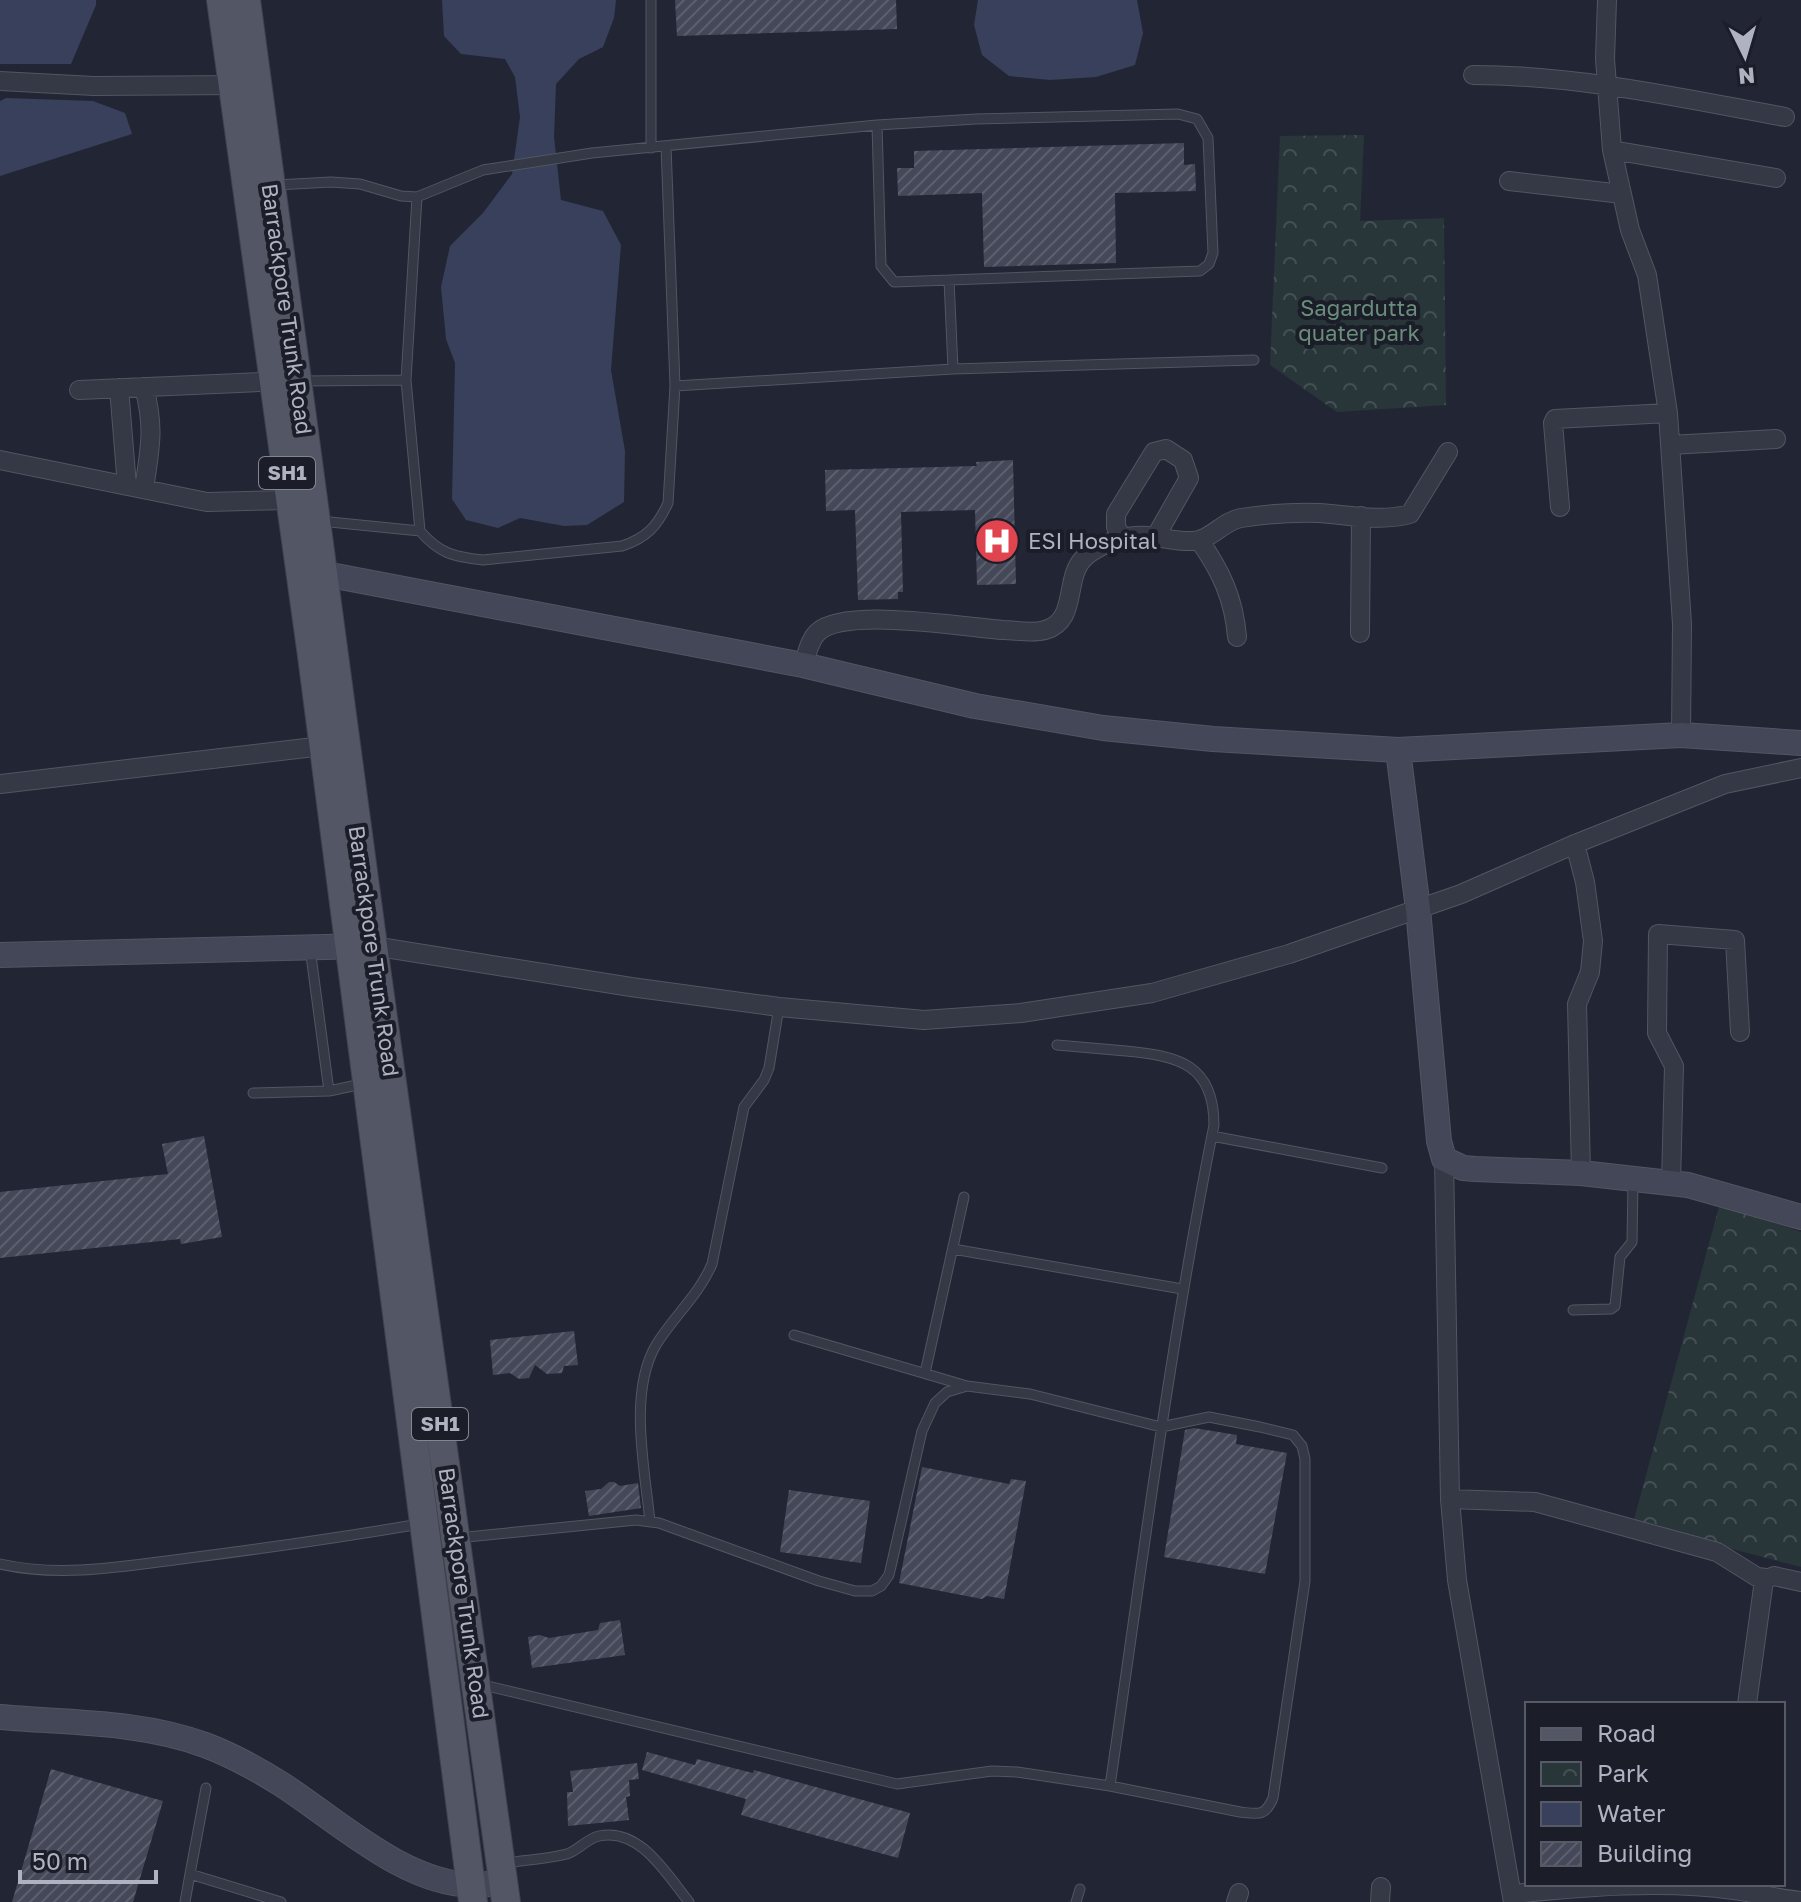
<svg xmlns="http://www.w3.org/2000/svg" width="1801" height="1902" font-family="'Golos Text',sans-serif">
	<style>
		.park { fill: url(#park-crowns) }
		.water { fill: #39405b }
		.building { fill: url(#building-hatch) }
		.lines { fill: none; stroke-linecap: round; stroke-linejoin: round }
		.lane-casing { stroke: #535562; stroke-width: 11 }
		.street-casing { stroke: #535562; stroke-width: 20 }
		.secondary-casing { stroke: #535562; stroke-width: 26 }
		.primary-casing { stroke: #3f414e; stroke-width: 30 }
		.lane { stroke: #353845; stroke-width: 9 }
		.street { stroke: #353845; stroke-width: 18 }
		.secondary { stroke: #444757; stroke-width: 24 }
		.primary { stroke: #535765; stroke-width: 28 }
		.labels { text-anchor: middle; stroke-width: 8; stroke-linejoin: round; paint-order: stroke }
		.shield { fill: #1b1d29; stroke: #838593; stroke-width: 2 }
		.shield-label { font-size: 20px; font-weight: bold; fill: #afb2c1 }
		.park-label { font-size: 22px; fill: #6a8e7b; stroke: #1b1d29 }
		.street-label { font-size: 22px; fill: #afb2c1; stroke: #1b1d29 }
		.poi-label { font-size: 22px; fill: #afb2c1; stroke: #1b1d29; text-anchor: start }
	</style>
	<defs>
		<pattern id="park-crowns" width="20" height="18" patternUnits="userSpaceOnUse" patternTransform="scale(2)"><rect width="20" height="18" fill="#283539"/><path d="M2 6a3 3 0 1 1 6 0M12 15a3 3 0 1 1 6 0" fill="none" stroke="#455054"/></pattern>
		<pattern id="building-hatch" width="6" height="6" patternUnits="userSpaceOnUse" patternTransform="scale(2)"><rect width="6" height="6" fill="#444858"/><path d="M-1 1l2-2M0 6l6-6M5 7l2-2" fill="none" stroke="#5c606e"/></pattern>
	</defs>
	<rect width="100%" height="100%" fill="#222634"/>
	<!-- park -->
	<path class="park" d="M1364,135L1360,221L1444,218L1446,405L1337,412L1270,365L1280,136Z
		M1720,1203L1801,1232V1567L1633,1523Z"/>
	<!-- water -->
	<path class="water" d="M0,0H96V5L71,64H0Z
		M442,0H616L614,18L603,47L579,59L556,84L554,137L561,200L603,211L621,245L611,370L625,451L624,502L587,525L564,526L520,518L498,528L466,520L452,499L455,363L446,339L441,287L450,246L483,213L512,174L520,117L515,77L505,59L461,54L444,36Z
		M978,0H1137L1143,33L1135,65L1096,77L1050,80L1009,76L982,55L974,25Z
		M6,98L93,101L125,113L132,134L0,176V101Z"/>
	<!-- building -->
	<path class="building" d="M675,0H896L897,29L677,36Z
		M1184,143V165L1195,164L1196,191L1115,193L1116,263L984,267L982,193L898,196L897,168H914V151Z
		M1013,460L1016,584L977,585L975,510L901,512L903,592H898V599L858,600L855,510L826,511L825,470L977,466L976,462Z
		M204,1136L222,1237L181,1244L180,1239L0,1258V1192L168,1174L162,1144Z
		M574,1331L578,1365L564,1366L562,1373L547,1374L535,1365L529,1378L519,1379L510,1373L493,1375L490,1340Z
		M1194,1428L1237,1435L1236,1444L1287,1453L1265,1574L1164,1557L1185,1430Z
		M922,1467L1009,1484L1011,1479L1026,1481L1004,1599L987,1596L982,1599L899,1583Z
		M609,1482H614L620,1486L638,1483L641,1508L589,1516L585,1491L601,1489Z
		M789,1490L870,1501L861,1563L780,1552Z
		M620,1620L625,1655L532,1668L528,1637L540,1635L549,1638L598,1630L600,1623Z
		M647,1752L695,1765L697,1759L753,1773L754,1770L910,1813L898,1858L741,1815L746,1799L642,1770Z
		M637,1763L639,1779L629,1780L630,1796L626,1797L629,1820L568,1826L567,1792H573L570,1771Z
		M51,1769L163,1801L133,1902H12Z"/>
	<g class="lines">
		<!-- lane casing -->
		<g class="lane-casing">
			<path id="lane" d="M651,148V0
				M276,185L331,182L360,184L401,196L417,197L483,170L592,153L877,125L976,119L1178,114L1197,119L1208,138L1213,253L1209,264L1200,271L894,282L881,266L877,125
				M953,369L1254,360
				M406,380L417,197
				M301,381L406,380L420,531C439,553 453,557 483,560L622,546C646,538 657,527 668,503L675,386L666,146
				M675,386L953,369L949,280
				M320,521L420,531
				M310,948L329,1091
				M1057,1045C1080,1047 1103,1049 1126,1051C1178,1056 1214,1064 1214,1125C1170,1344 1142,1565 1110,1786
				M253,1093L329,1091L362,1084
				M1212,1136L1382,1168
				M953,1249L1182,1289
				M1573,1310L1611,1309L1615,1306L1620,1257L1632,1242L1633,1182
				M794,1335L967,1386
				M925,1373L964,1197
				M650,1522C645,1469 628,1393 656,1345C673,1317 699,1295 712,1264L744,1107L764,1080L769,1068L779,1007
				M457,1538L636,1520L659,1523L819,1581L855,1591H872L881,1586L889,1575L922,1431L935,1403L947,1392L967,1386L1030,1394L1161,1427L1209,1417L1260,1427L1293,1435L1302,1446L1305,1459V1581L1273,1798C1265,1817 1258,1814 1240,1812L1110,1786L1017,1772L992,1771L897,1784L479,1684
				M0,1564C63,1578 125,1566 189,1558C267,1548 343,1537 420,1524
				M505,1863C525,1860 547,1859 567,1854C579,1850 586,1839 599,1836C640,1827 667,1875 689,1902
				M190,1874L206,1788
				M185,1902L190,1874L281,1902
				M1076,1902L1080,1889"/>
		</g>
		<!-- street casing -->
		<g class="street-casing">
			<path id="street" d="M1607,0L1605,59L1612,150L1630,230L1647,275L1668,413L1682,624L1681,735
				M1473,75C1578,75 1681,98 1785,117
				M0,81L94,86L241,85
				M1612,150L1776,178
				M1509,181L1622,194
				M144,387C155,429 150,447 144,489
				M119,388L127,486
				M79,390L284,381
				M1670,445L1776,439
				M0,460L207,502L290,500
				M1560,507L1553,423L1555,419L1668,413
				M1123,538L1116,527V514L1154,452L1166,449L1183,460L1189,478L1156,536
				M1199,540C1221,571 1234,599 1237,637
				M1360,633L1361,516
				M803,665C807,655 809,640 818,632C845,607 964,627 1003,630C1016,630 1032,634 1045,630C1078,621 1064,579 1083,559C1091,550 1109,542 1120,539C1145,530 1167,542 1192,541C1210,541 1223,521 1241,518C1266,514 1294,512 1319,513C1348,515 1382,522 1410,514L1448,452
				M0,784L323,746
				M1575,844L1585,882L1593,941L1590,972L1577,1004L1581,1173
				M373,946L631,987L779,1007L924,1020L1021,1013L1152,993L1289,954L1461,894L1575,844L1725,784L1801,768
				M1444,1159L1450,1499L1457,1580L1513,1902
				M1671,1183L1674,1066L1657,1033L1658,934L1735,940L1740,1032
				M1450,1499L1535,1502L1717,1552L1757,1577L1766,1578
				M1747,1704L1764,1580L1774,1576L1801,1582
				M1512,1894C1585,1887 1661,1880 1734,1890C1757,1893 1778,1899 1801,1901
				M1236,1902L1239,1893
				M1380,1902L1381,1887"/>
		</g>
		<!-- secondary casing -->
		<g class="secondary-casing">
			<path id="secondary" d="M304,574H325L803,665L975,706L1103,728L1213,739L1398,750L1681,735L1801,743
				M1398,750L1418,909L1439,1141L1444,1159L1463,1168L1475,1169L1581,1173L1688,1185L1801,1217
				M0,955L365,946
				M0,1717C68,1723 141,1721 205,1745C232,1755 257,1769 281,1784C337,1820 404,1884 473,1885C483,1885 494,1883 504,1883"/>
		</g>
		<!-- primary casing -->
		<g class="primary-casing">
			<path id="primary" d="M221,0L312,656L473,1902
				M246,0L373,946L506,1902"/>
		</g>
		<!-- lane -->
		<use href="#lane" class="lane"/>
		<!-- street -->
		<use href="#street" class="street"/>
		<!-- secondary -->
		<use href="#secondary" class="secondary"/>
		<!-- primary -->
		<use href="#primary" class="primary"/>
	</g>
	<!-- icons -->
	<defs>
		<g id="hospital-disc" transform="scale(2.3)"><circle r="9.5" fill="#e0444e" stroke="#1b1d29"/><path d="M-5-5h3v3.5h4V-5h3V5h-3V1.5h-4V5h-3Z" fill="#fff"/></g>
	</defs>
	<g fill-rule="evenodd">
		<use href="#hospital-disc" x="997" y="541"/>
	</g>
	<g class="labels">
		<!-- shield labels -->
		<g class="shield">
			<rect x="259" y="457" width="56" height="32" rx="6"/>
			<rect x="412" y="1408" width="56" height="32" rx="6"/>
		</g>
		<g class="shield-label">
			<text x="287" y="480">SH1</text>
			<text x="440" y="1431">SH1</text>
		</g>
		<!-- park labels -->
		<g class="park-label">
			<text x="1359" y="316">Sagardutta<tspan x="1359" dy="25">quater park</tspan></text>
		</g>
		<!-- street labels -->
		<g class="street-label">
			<text transform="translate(287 309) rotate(82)" y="8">Barrackpore Trunk Road</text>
			<text transform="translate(374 951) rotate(82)" y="8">Barrackpore Trunk Road</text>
			<text transform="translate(464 1593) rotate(82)" y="8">Barrackpore Trunk Road</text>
		</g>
		<!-- poi labels -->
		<g class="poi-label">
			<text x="1028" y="549">ESI Hospital</text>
		</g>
	</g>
	<!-- legend -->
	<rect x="1525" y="1702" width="260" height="184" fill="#1b1d29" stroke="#565966" stroke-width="2"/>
	<rect x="1541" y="1728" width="40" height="12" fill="#535765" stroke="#565966" stroke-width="2"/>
	<text x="1597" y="1742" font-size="24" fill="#afb2c1">Road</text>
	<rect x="1541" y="1762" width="40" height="24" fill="url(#park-crowns)" stroke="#565966" stroke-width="2"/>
	<text x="1597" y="1782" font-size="24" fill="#afb2c1">Park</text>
	<rect x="1541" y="1802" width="40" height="24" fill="#39405b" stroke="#565966" stroke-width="2"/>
	<text x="1597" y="1822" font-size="24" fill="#afb2c1">Water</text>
	<rect x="1541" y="1842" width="40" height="24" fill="url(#building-hatch)" stroke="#565966" stroke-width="2"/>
	<text x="1597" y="1862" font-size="24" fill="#afb2c1">Building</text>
	<!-- north arrow -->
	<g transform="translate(1745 56) rotate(175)" stroke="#1b1d29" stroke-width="6" paint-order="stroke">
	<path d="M0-6L14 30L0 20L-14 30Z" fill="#afb2c1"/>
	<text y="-12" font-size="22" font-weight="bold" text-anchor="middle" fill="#afb2c1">N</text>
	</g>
	<!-- scale -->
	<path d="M20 1870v12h136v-12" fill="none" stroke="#afb2c1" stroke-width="4"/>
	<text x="32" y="1870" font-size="24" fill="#afb2c1" stroke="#1b1d29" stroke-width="6" paint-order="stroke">50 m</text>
</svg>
